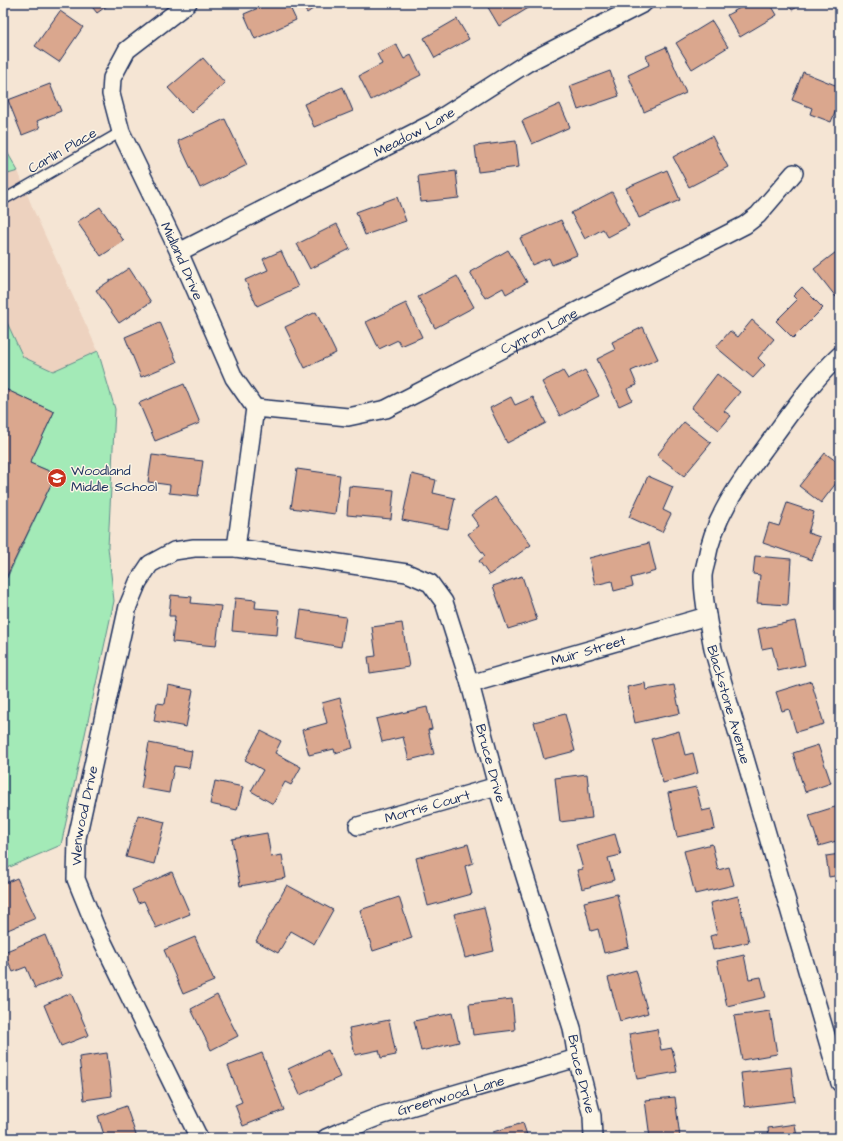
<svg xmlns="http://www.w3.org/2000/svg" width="843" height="1141" font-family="'Architects Daughter',sans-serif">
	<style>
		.built { fill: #edd2bf }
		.green { fill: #a3eab7; stroke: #5f8c8a }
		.building { fill: #daa78e; stroke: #1b2f5e }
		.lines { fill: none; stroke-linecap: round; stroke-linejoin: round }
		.service-casing { stroke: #1b2f5e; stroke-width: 12 }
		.minor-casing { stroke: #1b2f5e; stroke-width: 20 }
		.service { stroke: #fcf5e5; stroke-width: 9 }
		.minor { stroke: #fcf5e5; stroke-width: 17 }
		.labels { text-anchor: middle; stroke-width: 3; stroke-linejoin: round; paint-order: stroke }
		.street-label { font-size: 14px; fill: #1b2f5e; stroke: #fcf5e5 }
		.poi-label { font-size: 14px; fill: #1b2f5e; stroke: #fcf5e5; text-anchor: start }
	</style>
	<rect width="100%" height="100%" fill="#f5e5d4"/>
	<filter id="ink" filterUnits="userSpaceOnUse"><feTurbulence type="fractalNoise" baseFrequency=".025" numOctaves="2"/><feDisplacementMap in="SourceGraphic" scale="8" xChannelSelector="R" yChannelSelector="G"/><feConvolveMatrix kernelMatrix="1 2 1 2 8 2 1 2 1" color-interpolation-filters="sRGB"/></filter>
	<g filter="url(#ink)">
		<!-- built -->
		<path class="built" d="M3,145L18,171L33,209L98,351L115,409L108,547L114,601L61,845L3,870Z"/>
		<!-- green -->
		<path class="green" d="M3,145L18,171L8,174L3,175Z
			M3,314L23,357L53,371L98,351L115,409L108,547L114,601L61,845L3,870V577L7,578L56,474L30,463L54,412L3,388Z"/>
		<!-- building -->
		<path class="building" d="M89,3H111L97,13Z
			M270,3H288L296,20L255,39L244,14Z
			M300,3H319L320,4L307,13Z
			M487,3H534L535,4L499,26L486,4Z
			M749,3H770L777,15L740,37L727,15Z
			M788,3H805L792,10Z
			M60,11L83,27L59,62L35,46Z
			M457,19L469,39L435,58L424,38Z
			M712,21L728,47L692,69L676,43Z
			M396,44L404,59L411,55L421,75L371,100L359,76L382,64L377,54Z
			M666,47L686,93L644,112L628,75L649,65L646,56Z
			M203,58L225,83L191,113L168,88Z
			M610,71L619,96L578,110L570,86Z
			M803,72L840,87V101L831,122L810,114L812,108L792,100Z
			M50,84L61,111L37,121L40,128L22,135L8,100Z
			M343,87L353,111L314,127L304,104Z
			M560,104L570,127L532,144L522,121Z
			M225,119L247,165L200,188L178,141Z
			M712,136L728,167L689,187L673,157Z
			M516,141L519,167L478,172L475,146Z
			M667,170L680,200L639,218L626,188Z
			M456,171L459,198L421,202L418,176Z
			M612,192L629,226L608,237L603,229L585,239L571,213Z
			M397,197L406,221L365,235L356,212Z
			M100,207L124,241L101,256L77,222Z
			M561,220L577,255L552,265L549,258L532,265L520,238Z
			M337,224L350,249L310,269L297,244Z
			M840,249V294L836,297L814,269Z
			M508,250L527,282L506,294L503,288L485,298L470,272Z
			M281,251L298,287L257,306L245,280L268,270L263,259Z
			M129,268L151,302L119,323L96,290Z
			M457,276L474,307L435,328L418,297Z
			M802,287L823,308L793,338L776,321L797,300L793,296Z
			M406,303L422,337L401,346L398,340L379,349L366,322Z
			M316,312L336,353L305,368L285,327Z
			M752,320L774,339L758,358L765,365L753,378L716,347L730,331L738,337Z
			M160,322L177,362L141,377L125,337Z
			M643,327L658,359L631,371L637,385L627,389L632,400L619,406L597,359L615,350L612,342Z
			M585,370L599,396L560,416L542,382L563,371L568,379Z
			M717,374L740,392L724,411L731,416L719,430L691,408Z
			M184,384L200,423L155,441L139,403Z
			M3,388L54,412L30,463L56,474L6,578L3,577Z
			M511,397L515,405L533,397L546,423L507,443L490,408Z
			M684,422L711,443L684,476L657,455Z
			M825,453L840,464V478L821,503L799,486Z
			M152,455L203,461L198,496L169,493L170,485L148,482Z
			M297,469L340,475L335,514L291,508Z
			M412,474L436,480L433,493L455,498L448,529L402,520Z
			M648,476L673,487L663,510L671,514L662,532L629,517Z
			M349,486L394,490L391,519L347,515Z
			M495,497L531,545L489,575L479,561L485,556L468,534L479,526L471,515Z
			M787,503L814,512L808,533L820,537L812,560L763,543L769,523L779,526Z
			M649,543L656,571L631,578L633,586L614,591L612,581L595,585L589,558Z
			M755,556L791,559L788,605L757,603L760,575L753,574Z
			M522,576L537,620L508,629L493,586Z
			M171,595L192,597L191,603L221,606L216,646L172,642L175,616H169Z
			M235,598L256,600L255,608L279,610L277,635L232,631Z
			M301,610L346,617L341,647L297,639Z
			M795,621L805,665L778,671L772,647L762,649L758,629Z
			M402,623L409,667L370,673L368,657L376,656L372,627Z
			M811,681L824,724L796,732L789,709L782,711L776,692Z
			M645,683L646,690L674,685L680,713L635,723L627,687Z
			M168,685L193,690L186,727L154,721L157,703L165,704Z
			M340,698L353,748L335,753L334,749L309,755L302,730L327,723L322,703Z
			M427,707L432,729L428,730L434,754L409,760L403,737L382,742L376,719Z
			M565,714L575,751L544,759L534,722Z
			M261,731L281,741L275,753L301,767L291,785L285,782L273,804L251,791L263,770L245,760Z
			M679,731L685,755L693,753L698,773L663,783L651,739Z
			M149,743L192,751L189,768L174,766L169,793L141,788Z
			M818,745L831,783L805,792L793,753Z
			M587,774L592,818L560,822L555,778Z
			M215,781L243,787L237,810L210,804Z
			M696,787L702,811L711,809L715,829L677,837L668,793Z
			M838,806L840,814V840L819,846L809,815Z
			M138,815L165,822L154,864L126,857Z
			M267,833L271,857L282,855L286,878L240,886L232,839Z
			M615,834L621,855L608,858L614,880L582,889L577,870L583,869L576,845Z
			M468,844L473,863L465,866L472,894L428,906L416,858Z
			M712,844L718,870L729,867L734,885L695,894L684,851Z
			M840,854V875L829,877L826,856Z
			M172,872L190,914L156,928L144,901L138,903L132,890Z
			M17,878L36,918L3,932V884Z
			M287,885L333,910L314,944L291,931L278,953L256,941Z
			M617,894L629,947L604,953L598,929L591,931L584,902Z
			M738,896L749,942L713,950L710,936L717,934L710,903Z
			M399,897L412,938L373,951L360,910Z
			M484,907L494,951L465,958L454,914Z
			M45,935L62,977L35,988L26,967L13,972L4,952Z
			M195,937L214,981L183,994L164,950Z
			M744,955L749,979L761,977L766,997L727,1006L717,961Z
			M636,970L648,1013L620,1021L608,978Z
			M71,993L89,1035L61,1046L44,1005Z
			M217,995L238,1036L211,1050L191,1009Z
			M512,999L515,1030L473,1035L469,1004Z
			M770,1011L777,1054L742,1060L734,1016Z
			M452,1013L459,1042L421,1051L414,1021Z
			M389,1020L396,1055L381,1058L379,1050L355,1055L349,1028Z
			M657,1029L661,1050L672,1048L677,1072L637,1079L629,1034Z
			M328,1050L340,1077L300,1095L288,1069Z
			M107,1053L112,1096L84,1100L79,1057Z
			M262,1053L284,1110L243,1126L235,1105L242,1102L228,1066Z
			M791,1067L795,1101L745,1107L741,1073Z
			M675,1097L680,1138H650L645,1100Z
			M126,1106L137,1138H105L98,1116Z
			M523,1123L528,1138H494L493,1132Z
			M795,1124L797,1138H769L768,1128Z"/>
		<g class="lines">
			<!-- service casing -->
			<g class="service-casing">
				<path id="service" d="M3,200L121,132"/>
			</g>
			<!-- minor casing -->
			<g class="minor-casing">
				<g id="minor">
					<path id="s1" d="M188,3L127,50L112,78L111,94L121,132L179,252L234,378L255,408L236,548"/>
					<path id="s2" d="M179,252L433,123L527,63L644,3"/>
					<path id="s3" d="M840,355C814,379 794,408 773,437C745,476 714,513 706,562C705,567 703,572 703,577C703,601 709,625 713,649L840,1083"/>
					<path id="s4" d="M255,408L348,417L386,409L745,225L758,215L794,173"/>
					<path id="s5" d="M470,684L707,616"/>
					<path id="s6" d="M358,826L497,786"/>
					<path id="s7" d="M199,1138L96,928L76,879L77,838L128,606L138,582L150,564L174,551L194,548H236L407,573L430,583L444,602L470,684L497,786L572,1028L577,1058L592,1116L593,1138"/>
					<path id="s8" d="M326,1138L342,1131L383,1115L577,1058"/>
				</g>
			</g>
			<!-- service -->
			<use href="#service" class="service"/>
			<!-- minor -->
			<use href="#minor" class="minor"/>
		</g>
	</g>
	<!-- icons -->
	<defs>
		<g id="school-disc" transform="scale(1)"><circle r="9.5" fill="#c8321e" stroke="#fcf5e5"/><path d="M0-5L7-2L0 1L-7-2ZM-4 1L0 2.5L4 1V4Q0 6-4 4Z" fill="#fff"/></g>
	</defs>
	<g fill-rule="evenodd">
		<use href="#school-disc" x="57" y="478"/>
	</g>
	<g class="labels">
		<!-- street labels -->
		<g class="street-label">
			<text dy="5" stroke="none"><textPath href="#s2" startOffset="264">Meadow Lane</textPath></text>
			<text transform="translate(62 150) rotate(-30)" y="5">Carlin Place</text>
			<text dy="5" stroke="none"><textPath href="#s1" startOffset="307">Midland Drive</textPath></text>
			<text dy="5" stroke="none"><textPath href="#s4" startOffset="304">Cynron Lane</textPath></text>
			<text dy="5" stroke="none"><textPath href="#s5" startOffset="123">Muir Street</textPath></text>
			<text dy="5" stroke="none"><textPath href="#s3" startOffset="395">Blackstone Avenue</textPath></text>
			<text dy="5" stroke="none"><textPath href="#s7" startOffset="1092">Bruce Drive</textPath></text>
			<text dy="5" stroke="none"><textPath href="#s6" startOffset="72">Morris Court</textPath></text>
			<text dy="5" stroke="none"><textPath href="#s7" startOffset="351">Wenwood Drive</textPath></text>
			<text dy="5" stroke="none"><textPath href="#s7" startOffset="1416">Bruce Drive</textPath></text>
			<text dy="5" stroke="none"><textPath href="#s8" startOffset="132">Greenwood Lane</textPath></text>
		</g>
		<!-- poi labels -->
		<g class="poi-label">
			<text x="71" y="475">Woodland<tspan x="71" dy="16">Middle School</tspan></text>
		</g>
	</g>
	<!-- margin -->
	<rect width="843" height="1141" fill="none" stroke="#fcf5e5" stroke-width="16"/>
	<rect x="8" y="8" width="827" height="1125" fill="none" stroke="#1b2f5e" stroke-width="1.5" filter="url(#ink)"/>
</svg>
